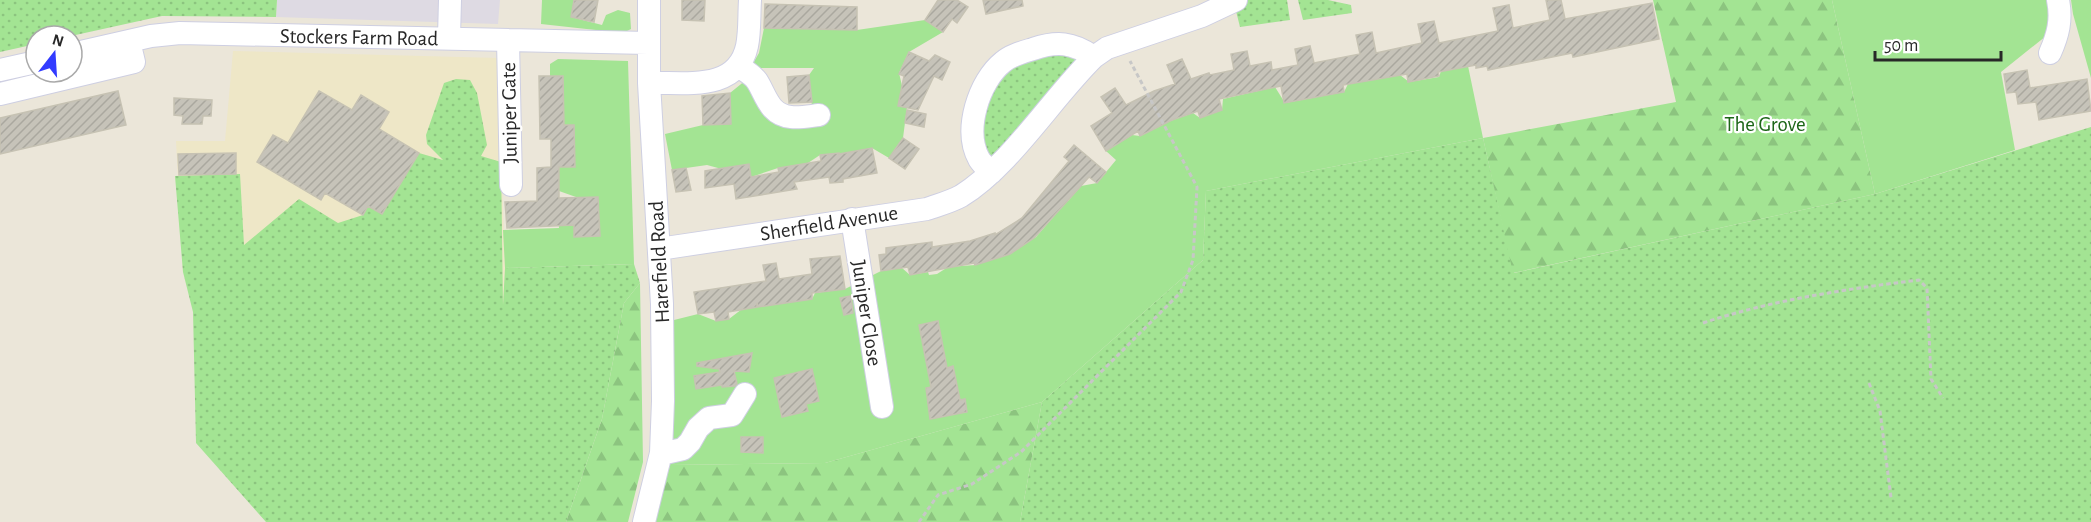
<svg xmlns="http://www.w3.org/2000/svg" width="2091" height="522" font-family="'Alegreya Sans',sans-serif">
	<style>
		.industrial { fill: #dedae3 }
		.education { fill: #eee7c7 }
		.grass { fill: url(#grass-dots) }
		.forest { fill: url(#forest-firs) }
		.garden { fill: #a3e493 }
		.building { fill: url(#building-hatch); stroke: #c6c2b3; stroke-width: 1.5 }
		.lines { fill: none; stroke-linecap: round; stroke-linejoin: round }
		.minor-casing { stroke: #cecfe2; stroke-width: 24 }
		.path { stroke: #c7c7c7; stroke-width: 3; stroke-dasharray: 4.5 3; stroke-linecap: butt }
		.minor { stroke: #fff; stroke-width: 22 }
		.labels { text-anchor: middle; stroke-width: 4.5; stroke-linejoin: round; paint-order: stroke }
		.street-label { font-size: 21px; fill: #282828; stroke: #fff }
		.park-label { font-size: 21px; fill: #1c6617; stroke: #fff }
	</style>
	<defs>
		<pattern id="grass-dots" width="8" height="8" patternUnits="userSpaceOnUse" patternTransform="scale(1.5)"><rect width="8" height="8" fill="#a3e493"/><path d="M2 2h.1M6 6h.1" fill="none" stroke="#8cc47f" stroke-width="1.8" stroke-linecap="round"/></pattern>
		<pattern id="forest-firs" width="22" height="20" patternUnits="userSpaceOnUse" patternTransform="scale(1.5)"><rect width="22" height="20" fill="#a3e493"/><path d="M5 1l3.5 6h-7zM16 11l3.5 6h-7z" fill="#8cc47f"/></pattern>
		<pattern id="building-hatch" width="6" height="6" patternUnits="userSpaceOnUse" patternTransform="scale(1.5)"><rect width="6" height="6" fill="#c6c3b9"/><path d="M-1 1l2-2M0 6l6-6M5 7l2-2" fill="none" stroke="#aaa89f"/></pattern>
	</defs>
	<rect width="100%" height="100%" fill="#ebe6d9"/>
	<!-- industrial -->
	<path class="industrial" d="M277,0H500L498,24L276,17Z"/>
	<!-- education -->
	<path class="education" d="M233,51L498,58L505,268L503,333L183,272L176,141H225Z"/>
	<!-- grass -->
	<path class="grass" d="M0,0H277L276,17L162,16L71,36H36V44L0,52Z
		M1248,0H1287L1290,20L1240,27L1235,7Z
		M1298,0H1328L1351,5L1352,13L1303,20Z
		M1060,51L1076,58V62L996,157L989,156L980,138L981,112L1007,67Z
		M456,79L470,80L477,93L487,145L481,156L501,162L503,305L505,268L634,264L640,283L624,303L602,419L566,522H266L196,443L193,312L183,272L175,176L240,174L244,245L299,199L338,223L363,215L368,206L382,214L419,153L443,160L427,144L426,135L444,83Z
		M2091,127V522H1020L1042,402L1203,260L1206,191L1483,138L1514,273L1875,194Z"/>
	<!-- forest -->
	<path class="forest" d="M1653,0H1832L1875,194L1513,273L1483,138L1676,102Z
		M640,283L643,462L628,522H566L602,419L624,303Z
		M1042,402L1020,522H654L670,465L825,463Z"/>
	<!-- garden -->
	<path class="garden" d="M542,0H574L571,17L602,25L606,15L618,10L630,13L631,29L623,33L541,24Z
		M1832,0H2054L2051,32L2001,72L2015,150L1875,194Z
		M2071,0H2091V78L2073,14Z
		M925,20L943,32L909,52L899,73L907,107L903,138L889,158L872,148L844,154L820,155L808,163L778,168L751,177L707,165L672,170L665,134L703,125L731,124L730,93L746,80L759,107H812L809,75L814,68H757L752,65L759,53L764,28L857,30Z
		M558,59L628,61L634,264L505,268L503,230L559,228L558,215L577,209L576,197L559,191V167H575L574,126L564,125L563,77L550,76V64Z
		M1468,66L1483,138L1206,191L1203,260L1042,402L825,463L670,465V321L698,314L716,321L729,319L742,309L812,299L815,293L845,289L881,271L902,268L910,275L928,272L929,275L937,274L948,267L975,265L1012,252L1036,237L1056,214L1050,200L1068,201L1081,186L1097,183L1116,160L1106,151L1132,135L1140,136L1170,121L1193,113L1200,118L1222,110L1223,99L1275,87L1285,103L1344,92L1348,84L1400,75L1409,82L1439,77L1441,71Z"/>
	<!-- building -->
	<path class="building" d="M574,0H598L594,22L571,17Z
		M682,0H705L704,21L682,20Z
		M938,0H957L968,7L957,23L952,19L943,32L925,20Z
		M983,0H1022L1023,6L986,14Z
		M1546,0H1561L1565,19L1652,3L1659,39L1573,57L1572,53L1488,70L1487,66L1476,68V65L1438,72L1439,76L1408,82L1407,74L1343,85L1344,92L1284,103L1281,86L1247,93L1219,99L1222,110L1200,118L1198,111L1172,120L1140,136L1138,131L1106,151L1091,126L1112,113L1101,97L1115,88L1126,105L1154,91L1175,84L1167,65L1182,59L1191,79L1209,73L1210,75L1234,70L1231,54L1247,51L1250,66L1271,62L1272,70L1298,65L1295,49L1310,46L1314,63L1360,54L1356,35L1372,32L1376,53L1422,43L1418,24L1434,21L1439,43L1498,31L1493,8L1509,5L1513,28L1550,20Z
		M765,4L857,7V30L764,28Z
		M909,52L929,61L935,55L950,62L942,80L934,76L918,110L898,106L904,76L899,74Z
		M2027,70L2030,88L2087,79L2091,111L2039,120L2036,102L2018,104L2016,92L2007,93L2004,74Z
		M809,75L812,102L789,103L787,77Z
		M539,76H563L564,125H574L575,167H559V198L598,197L600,236L574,237V225L507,228L505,202L537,201V168L551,167V139H540Z
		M118,91L126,125L0,154V118Z
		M319,91L352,110L361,95L389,112L379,129L419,153L382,214L368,206L363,215L325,193L321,200L257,162L273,135L288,143Z
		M730,93L731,124L703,125L702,96Z
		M174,98L212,100L211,116H203L202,124H182L183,116L174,115Z
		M907,110L926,114L924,127L905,123Z
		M903,138L919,149L905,169L889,158Z
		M1074,145L1106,172L1097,183L1089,177L1034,238L1010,254L975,265L974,263L910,275L908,267L881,271L879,255L886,254V248L932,242V247L970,241L995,233V235L1022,218L1069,161L1064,157Z
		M872,148L877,173L843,179V182L830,183L829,177L794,182L797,189L736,199L734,184L705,188V171L749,164L751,177L779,172L778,168L821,161L820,155L839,153V154Z
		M236,153V174L179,175L178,154Z
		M686,168L691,190L676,192L672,170Z
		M840,256L845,289L812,293V299L758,307L757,303V307L728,312L729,319L716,321L714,312L698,314L694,292L766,281L763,265L776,263L779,279L812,274L810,259Z
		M851,296L853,313L844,315L840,298Z
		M938,321L947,368L953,366L960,400L965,399L967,412L930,419L926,388L931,387L919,325Z
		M752,353L749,372L734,371L737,384L735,386L722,387V385L696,389L694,376L720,372L719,369L697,366V363Z
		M812,369L819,401L806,404L808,411L782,417L774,378Z
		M741,437H763V453L741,452Z"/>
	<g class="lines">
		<!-- minor casing -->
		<g class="minor-casing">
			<path id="minor" d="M449,37L450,0
				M508,40L511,185
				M2050,53C2058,35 2062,20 2058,0
				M72,54L151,36L180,33L648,43
				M738,66C745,71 752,74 757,81C766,95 769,115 791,117C800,118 810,116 819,115
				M0,70L36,62
				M649,83C686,82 737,92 747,46C750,32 749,15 750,0
				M0,94L134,62L129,41
				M991,173C987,168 982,164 979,159C963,130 979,81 1003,62C1011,55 1023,52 1033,49C1057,41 1072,42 1094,57
				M852,219L882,407
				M659,249L927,209C938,205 950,202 961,196C1011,165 1051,99 1094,57L1107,48L1202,16L1236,0
				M661,454L683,449L690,442L698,428L709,418L732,415L745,394
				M644,522L661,453L663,401L662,304L649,83V0"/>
		</g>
		<!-- path -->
		<path class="path" d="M1703,323C1772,300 1846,289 1919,280L1927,288L1931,379L1943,398
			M1869,383L1880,411L1891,498
			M919,522L938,495L972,484L1021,452L1181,292L1193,260L1197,187L1130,61"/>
		<!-- minor -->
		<use href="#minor" class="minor"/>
	</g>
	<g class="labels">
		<!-- street labels -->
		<g class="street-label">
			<text transform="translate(359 37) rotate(1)" y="7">Stockers Farm Road</text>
			<text transform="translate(509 113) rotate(-91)" y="7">Juniper Gate</text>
			<text transform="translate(829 223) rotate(-9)" y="7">Sherfield Avenue</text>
			<text transform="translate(659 262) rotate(-93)" y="7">Harefield Road</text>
			<text transform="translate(867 313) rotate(81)" y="7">Juniper Close</text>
		</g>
		<!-- park labels -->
		<g class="park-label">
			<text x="1765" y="131">The Grove</text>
		</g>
	</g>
	<!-- north arrow -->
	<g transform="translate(54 54) rotate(17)"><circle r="28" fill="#ffffff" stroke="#a9a9a9" stroke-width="1.5"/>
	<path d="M0-4.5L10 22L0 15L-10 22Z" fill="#323bff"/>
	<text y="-9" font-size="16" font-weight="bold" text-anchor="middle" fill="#282828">N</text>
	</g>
	<!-- scale -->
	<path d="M1875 51v9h126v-9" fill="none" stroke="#282828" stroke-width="3"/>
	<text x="1884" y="51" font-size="18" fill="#282828" stroke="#ffffff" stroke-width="4.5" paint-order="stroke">50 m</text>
</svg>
